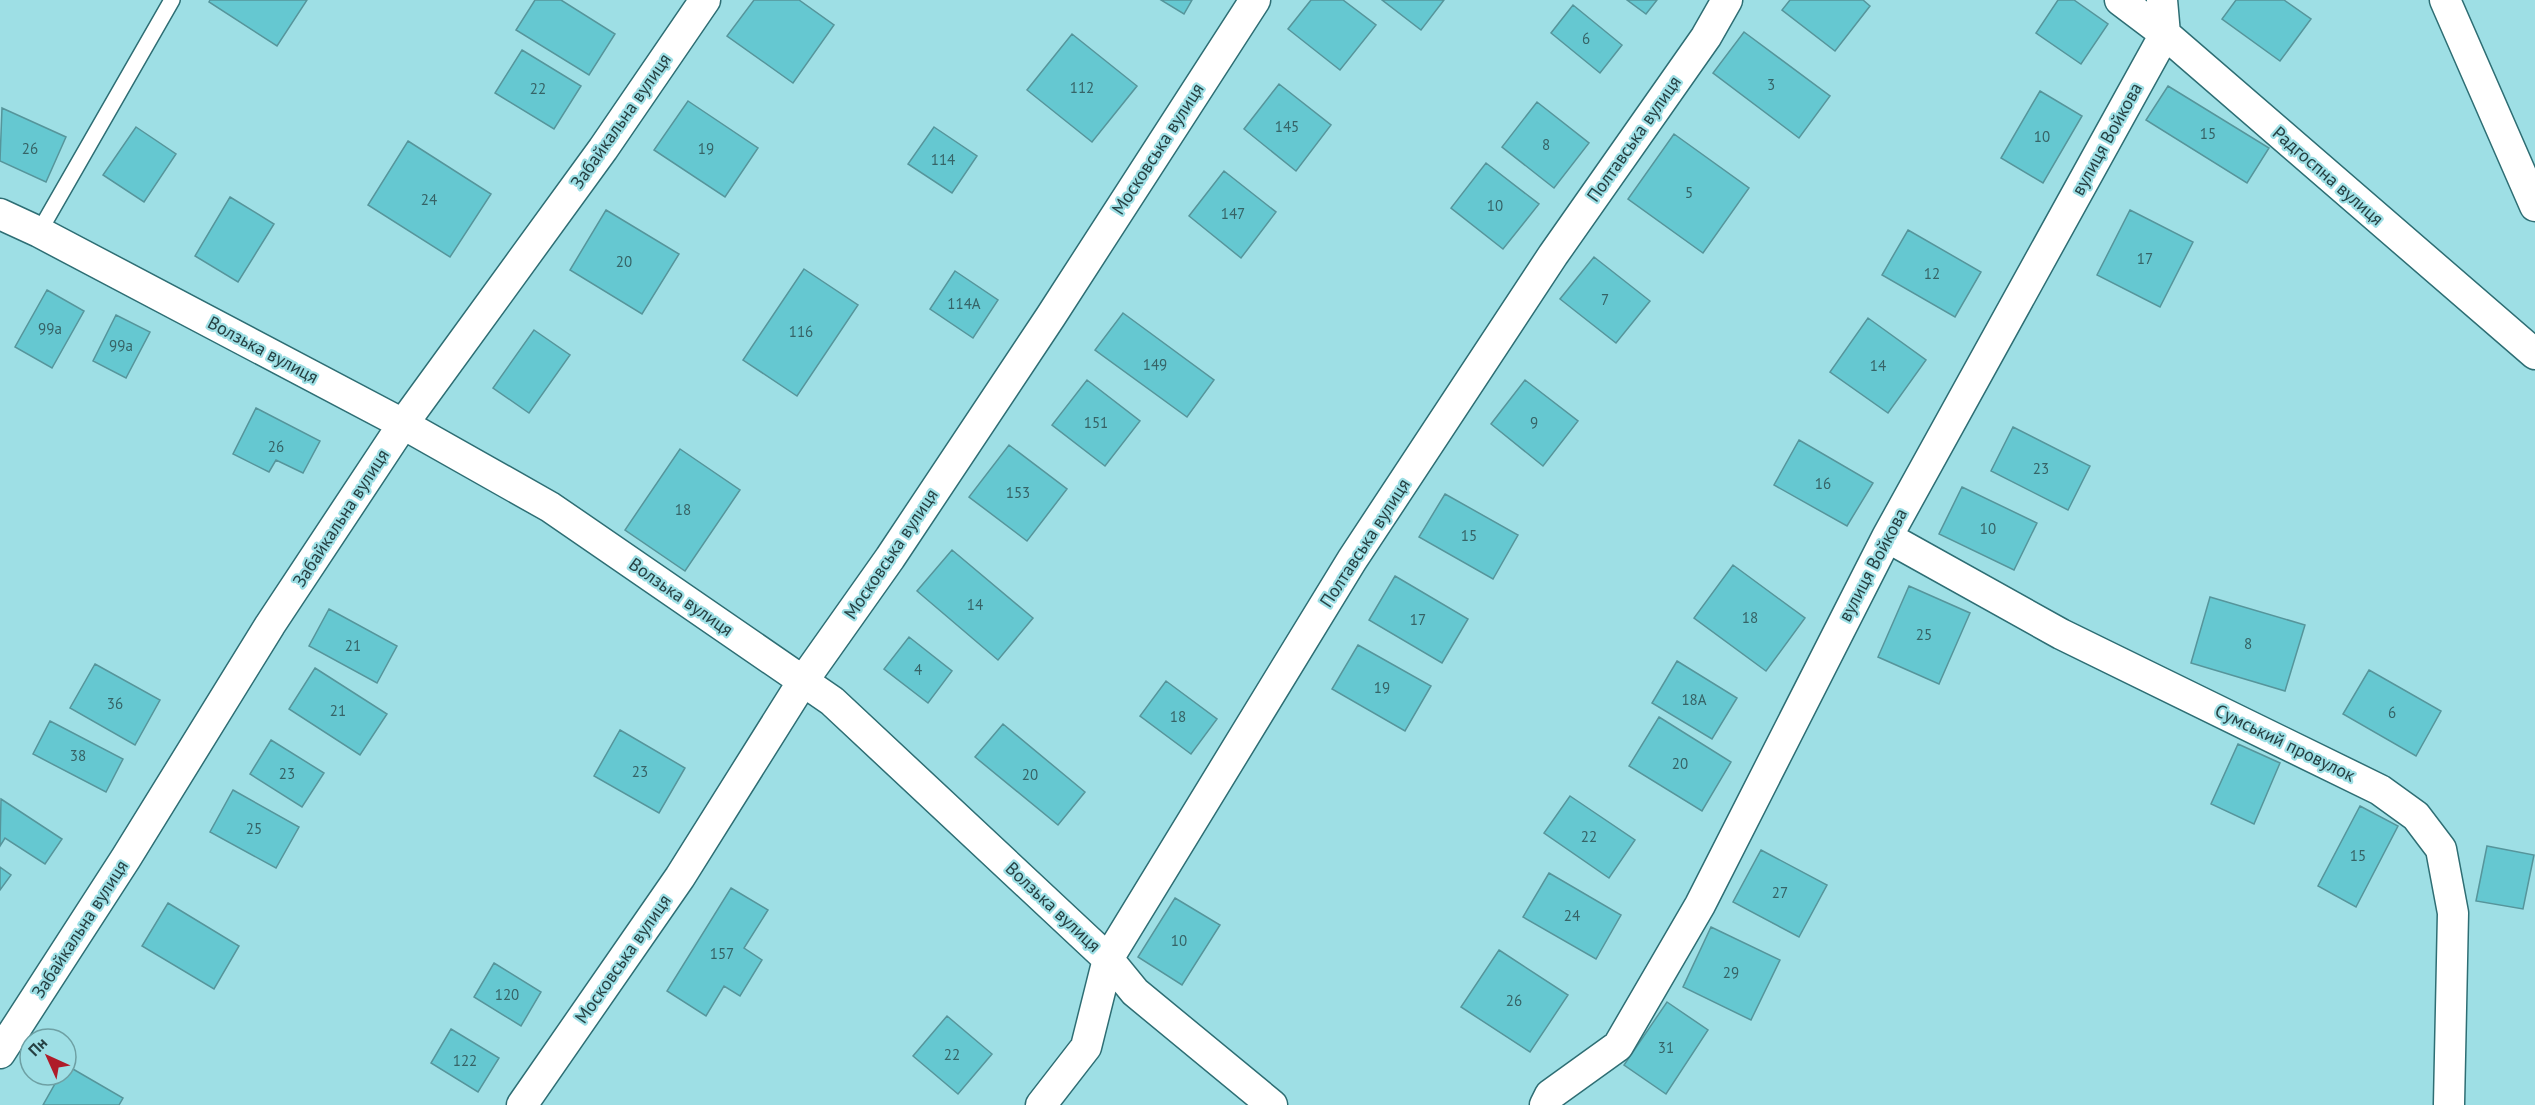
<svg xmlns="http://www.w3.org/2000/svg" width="2535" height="1105" font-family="'PT Sans',sans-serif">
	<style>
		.building { fill: #65c8d1; stroke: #56959b; stroke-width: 1.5 }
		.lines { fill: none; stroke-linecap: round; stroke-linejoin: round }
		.service-casing { stroke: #2e6e74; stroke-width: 18 }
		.minor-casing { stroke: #2e6e74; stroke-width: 33 }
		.service { stroke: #fff; stroke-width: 15 }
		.minor { stroke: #fff; stroke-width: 30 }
		.labels { text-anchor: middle; stroke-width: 4.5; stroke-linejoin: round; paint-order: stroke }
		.number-label { font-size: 15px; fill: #366366 }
		.street-label { font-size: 18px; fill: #264143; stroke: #9edfe5 }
	</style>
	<rect width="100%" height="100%" fill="#9edfe5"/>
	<!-- building -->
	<path class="building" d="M210,0H307L277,46L209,2Z
		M535,0H561L615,34L589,75L516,30Z
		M754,0H799L834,25L793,83L727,36Z
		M1161,0H1192L1184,14Z
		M1311,0H1343L1376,25L1340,70L1288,29Z
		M1382,0H1444L1421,30Z
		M1627,0H1657L1646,14Z
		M1790,0H1863L1870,6L1835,51L1782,10Z
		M2058,0H2074L2108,24L2081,64L2036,33Z
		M2236,0H2284L2311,19L2280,61L2222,19Z
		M1573,5L1622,45L1600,73L1551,33Z
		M1744,32L1830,96L1799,138L1713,73Z
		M1072,34L1137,86L1092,142L1027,90Z
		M522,50L581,86L554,129L495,93Z
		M1279,84L1331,125L1296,171L1244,129Z
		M2168,86L2269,148L2247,183L2146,120Z
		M2040,91L2082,116L2043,183L2001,158Z
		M688,101L758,148L725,197L654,150Z
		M1537,102L1589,143L1554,188L1502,147Z
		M2,108L66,137L46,182L0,161Z
		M136,127L176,154L144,202L103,175Z
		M934,127L977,156L952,193L908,164Z
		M1674,134L1749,188L1703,253L1628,199Z
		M408,141L491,194L450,257L368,205Z
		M1486,163L1539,204L1503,249L1451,208Z
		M1224,171L1276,212L1241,258L1189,216Z
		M230,197L274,224L238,282L195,256Z
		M606,210L679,254L642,314L570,270Z
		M2130,210L2193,242L2160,307L2097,275Z
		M1908,230L1981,272L1955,317L1882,275Z
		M1594,257L1650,301L1616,343L1560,299Z
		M804,269L858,305L797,396L743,360Z
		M955,271L998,300L973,338L930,309Z
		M47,290L84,311L52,368L15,347Z
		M1123,313L1214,380L1187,417L1095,350Z
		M116,315L150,332L126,378L93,361Z
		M1868,318L1926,360L1888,413L1830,372Z
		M534,330L570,355L529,413L493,388Z
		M1087,380L1140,421L1105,466L1052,425Z
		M1525,380L1578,421L1543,466L1491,424Z
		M256,408L320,441L303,473L276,460L269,472L233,454Z
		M2013,427L2090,466L2068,510L1991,471Z
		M1799,440L1873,483L1847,526L1774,485Z
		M1009,445L1067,489L1027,541L969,497Z
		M680,449L740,490L685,571L625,530Z
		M1962,487L2037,523L2014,570L1939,534Z
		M1445,494L1518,535L1493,579L1419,537Z
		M952,550L1033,618L998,660L917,591Z
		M1733,565L1805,618L1766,671L1694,618Z
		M1395,576L1468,619L1442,663L1369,620Z
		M1909,586L1970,613L1939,684L1878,657Z
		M2210,597L2305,625L2285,691L2191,663Z
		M329,609L397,646L377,683L309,646Z
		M909,637L952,671L928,703L884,669Z
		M1358,645L1431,686L1405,731L1332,689Z
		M1677,661L1737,698L1712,739L1652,703Z
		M95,664L160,700L135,745L70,708Z
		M315,668L387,714L360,755L289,709Z
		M2369,670L2441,711L2416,756L2343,714Z
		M1166,681L1217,719L1191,754L1140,716Z
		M1659,717L1731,762L1702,811L1629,766Z
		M50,721L123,759L106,792L33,754Z
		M1003,724L1085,792L1058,825L975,757Z
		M620,730L685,768L659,813L594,776Z
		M271,740L324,773L302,807L250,774Z
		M2238,744L2280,763L2254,824L2211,804Z
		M233,790L299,827L276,868L210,832Z
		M1570,796L1635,840L1609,878L1544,833Z
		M1,799L62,839L45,864L5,838L0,846Z
		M2360,806L2398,826L2356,907L2318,886Z
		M2487,846L2534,855L2523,909L2476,901Z
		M1761,850L1827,885L1799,937L1733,902Z
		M0,867L11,875L0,890Z
		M1549,873L1621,915L1596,959L1523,917Z
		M731,888L768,910L744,948L762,960L740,996L724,986L706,1016L667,991Z
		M1175,898L1220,925L1182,985L1138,957Z
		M168,903L239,946L214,989L142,946Z
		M1711,927L1780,960L1751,1020L1683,987Z
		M1499,950L1568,995L1530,1052L1461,1007Z
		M494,963L541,992L521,1026L474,997Z
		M1667,1002L1708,1030L1666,1094L1624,1065Z
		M947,1016L992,1054L958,1094L913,1056Z
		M451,1029L499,1058L478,1092L431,1063Z
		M66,1065L123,1098L119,1105H43L60,1075H66Z"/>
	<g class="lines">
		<!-- service casing -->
		<g class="service-casing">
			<path id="service" d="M39,232L172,0"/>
		</g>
		<!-- minor casing -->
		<g class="minor-casing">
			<path id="minor" d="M2120,0L2165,34L2535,354
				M2445,0L2535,206
				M0,214L39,232L403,424L550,507L832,701L1108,959L1135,992L1272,1105
				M1887,537L2061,634L2380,790L2416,816L2441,849L2453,913L2449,1104
				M0,1053L126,858L270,625L403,424L603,149L705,0
				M522,1105L680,877L803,681L890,558L1051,316L1255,0
				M1041,1105L1086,1047L1108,959L1352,560L1553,255L1706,37L1727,0
				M1545,1105L1550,1095L1618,1046L1700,905L1887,537L2165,34L2162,0"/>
		</g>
		<!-- service -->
		<use href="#service" class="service"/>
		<!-- minor -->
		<use href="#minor" class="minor"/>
	</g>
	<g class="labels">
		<!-- number labels -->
		<g class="number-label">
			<text x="1586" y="44">6</text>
			<text x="1771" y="90">3</text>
			<text x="1082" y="93">112</text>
			<text x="538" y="94">22</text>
			<text x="1287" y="132">145</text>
			<text x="2208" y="139">15</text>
			<text x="2042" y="142">10</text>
			<text x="1546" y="150">8</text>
			<text x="30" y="154">26</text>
			<text x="706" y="154">19</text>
			<text x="943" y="165">114</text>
			<text x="1689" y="198">5</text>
			<text x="429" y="205">24</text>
			<text x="1495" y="211">10</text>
			<text x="1233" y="219">147</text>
			<text x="2145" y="264">17</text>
			<text x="624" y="267">20</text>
			<text x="1932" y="279">12</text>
			<text x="1605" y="305">7</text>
			<text x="964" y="309">114А</text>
			<text x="50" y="334">99а</text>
			<text x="801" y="337">116</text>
			<text x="121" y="351">99а</text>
			<text x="1155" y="370">149</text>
			<text x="1878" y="371">14</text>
			<text x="1096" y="428">151</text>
			<text x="1534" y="428">9</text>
			<text x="276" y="452">26</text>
			<text x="2041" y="474">23</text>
			<text x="1823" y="489">16</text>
			<text x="1018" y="498">153</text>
			<text x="683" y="515">18</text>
			<text x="1988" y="534">10</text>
			<text x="1469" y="541">15</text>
			<text x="975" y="610">14</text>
			<text x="1750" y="623">18</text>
			<text x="1418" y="625">17</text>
			<text x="1924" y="640">25</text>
			<text x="2248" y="649">8</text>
			<text x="353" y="651">21</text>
			<text x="918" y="675">4</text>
			<text x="1382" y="693">19</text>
			<text x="1694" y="705">18А</text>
			<text x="115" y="709">36</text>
			<text x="338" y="716">21</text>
			<text x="2392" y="718">6</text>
			<text x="1178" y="722">18</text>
			<text x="78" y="761">38</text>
			<text x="1680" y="769">20</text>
			<text x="640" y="777">23</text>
			<text x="287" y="779">23</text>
			<text x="1030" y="780">20</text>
			<text x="254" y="834">25</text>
			<text x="1589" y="842">22</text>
			<text x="2358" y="861">15</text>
			<text x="1780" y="898">27</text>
			<text x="1572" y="921">24</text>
			<text x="1179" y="946">10</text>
			<text x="722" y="959">157</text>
			<text x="1731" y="978">29</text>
			<text x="507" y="1000">120</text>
			<text x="1514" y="1006">26</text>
			<text x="1666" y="1053">31</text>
			<text x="952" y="1060">22</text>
			<text x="465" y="1066">122</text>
		</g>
		<!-- street labels -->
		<g class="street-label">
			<text transform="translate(621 121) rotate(-55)" y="6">Забайкальна вулиця</text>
			<text transform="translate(1634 139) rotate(-55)" y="6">Полтавська вулиця</text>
			<text transform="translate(2107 139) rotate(-61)" y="6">вулиця Войкова</text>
			<text transform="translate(1158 149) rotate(-57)" y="6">Московська вулиця</text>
			<text transform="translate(2328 176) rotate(41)" y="6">Радгоспна вулиця</text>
			<text transform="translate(263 350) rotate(28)" y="6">Волзька вулиця</text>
			<text transform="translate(341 518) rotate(-57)" y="6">Забайкальна вулиця</text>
			<text transform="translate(1365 543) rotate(-57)" y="6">Полтавська вулиця</text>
			<text transform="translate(891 554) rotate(-56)" y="6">Московська вулиця</text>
			<text transform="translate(1873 565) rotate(-62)" y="6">вулиця Войкова</text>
			<text transform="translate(681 597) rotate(35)" y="6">Волзька вулиця</text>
			<text transform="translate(2285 743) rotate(26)" y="6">Сумський провулок</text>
			<text transform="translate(1053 907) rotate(43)" y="6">Волзька вулиця</text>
			<text transform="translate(80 929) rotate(-57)" y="6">Забайкальна вулиця</text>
			<text transform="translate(623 959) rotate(-55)" y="6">Московська вулиця</text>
		</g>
	</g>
	<!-- north arrow -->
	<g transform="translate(48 1057) rotate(315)"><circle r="28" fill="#9edfe5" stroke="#6ea0a4" stroke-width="1.5"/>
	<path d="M0-4.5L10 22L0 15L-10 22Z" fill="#af1c29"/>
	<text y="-9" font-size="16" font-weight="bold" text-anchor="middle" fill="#264143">Пн</text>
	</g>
</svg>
